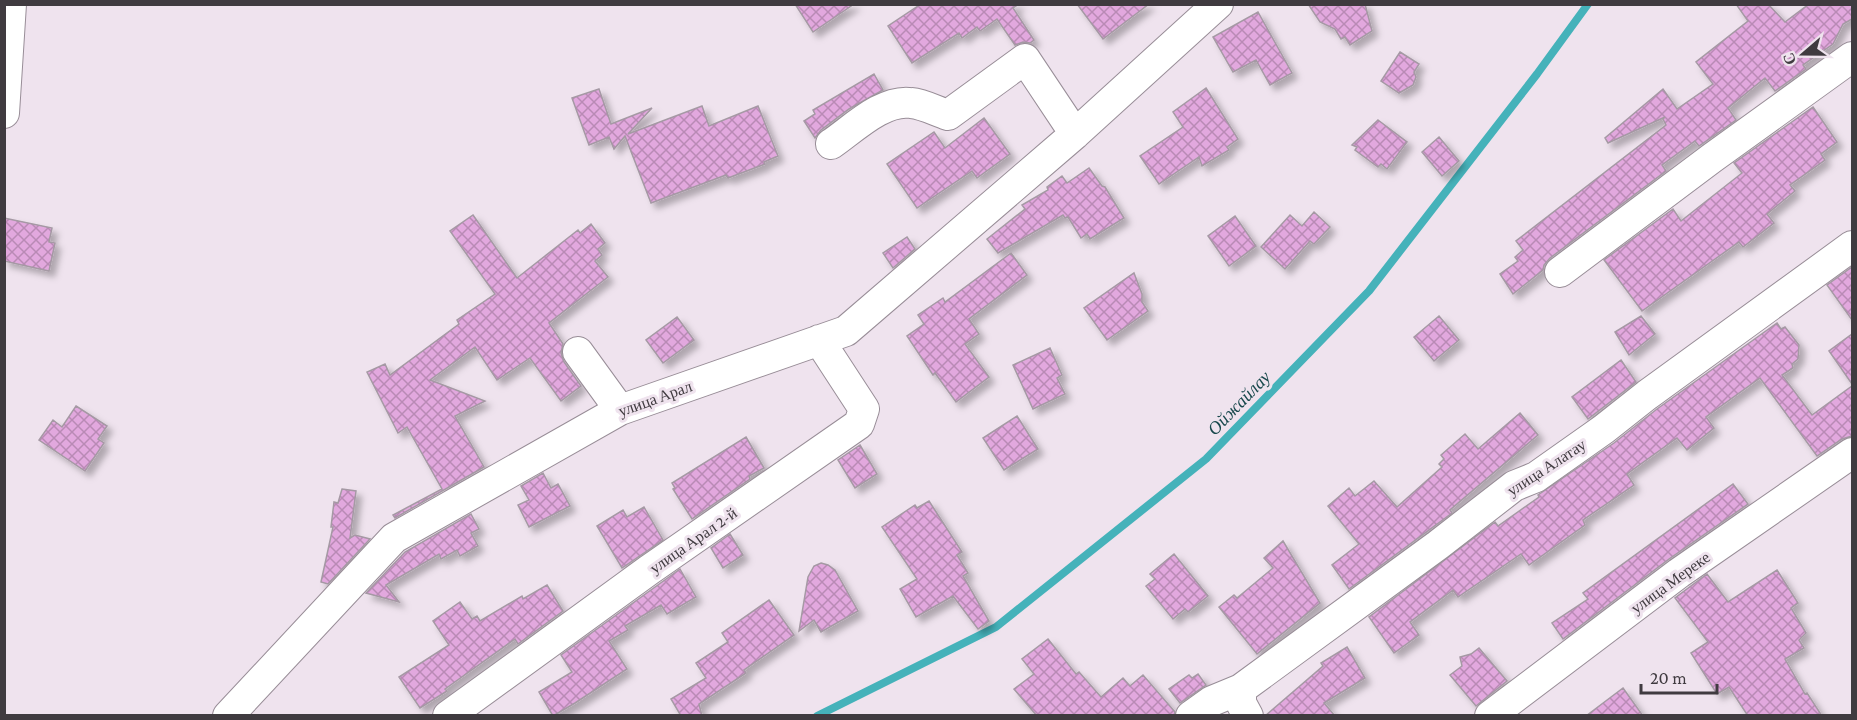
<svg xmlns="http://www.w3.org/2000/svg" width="1857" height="720" font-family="'Crimson Pro',serif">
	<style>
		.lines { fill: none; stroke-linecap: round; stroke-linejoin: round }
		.stream { stroke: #45b2ba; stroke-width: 8 }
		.building { fill: url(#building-cross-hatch); stroke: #a599a4; stroke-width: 1.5; filter: url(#shadow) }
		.minor-casing { stroke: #988d97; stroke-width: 32 }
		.minor { stroke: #fff; stroke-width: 30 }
		.labels { text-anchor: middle; stroke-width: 6; stroke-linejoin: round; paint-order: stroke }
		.street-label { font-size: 16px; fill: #403b40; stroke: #efe3ee }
		.water-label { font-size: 18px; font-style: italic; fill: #18484c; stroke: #efe3ee }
	</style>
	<defs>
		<pattern id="building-cross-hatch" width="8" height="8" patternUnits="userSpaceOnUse" patternTransform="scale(1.5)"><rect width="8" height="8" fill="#e2a8de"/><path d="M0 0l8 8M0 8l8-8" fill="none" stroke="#b98ab5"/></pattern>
		<filter id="shadow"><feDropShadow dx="5.5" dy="5.5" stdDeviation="3" flood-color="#0004"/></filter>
	</defs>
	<rect width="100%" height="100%" fill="#efe3ee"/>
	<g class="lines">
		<!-- stream -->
		<path class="stream" d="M817,716L996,627L1206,459L1369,291L1537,74L1588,4"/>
	</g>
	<!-- building -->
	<path class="building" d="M795,4H854L813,32Z
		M921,4H1019L1013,8L1034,40L1030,43L1023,42L1015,45L997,19L980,31L977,27L962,38L959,33L912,63L888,26Z
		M1077,4H1149L1103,39Z
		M1308,4H1365L1372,31L1350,45L1345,37L1341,39L1335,29L1320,22Z
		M1736,4H1768L1785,22L1809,4H1852V19L1843,24L1833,44L1803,65L1806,69L1775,91L1765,78L1728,108L1736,120L1699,146L1695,141L1662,165L1666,171L1550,258L1544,265L1543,270L1513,294L1500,274L1518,261L1515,257L1523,250L1516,241L1666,125L1663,119L1665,117L1608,143L1605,138L1663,89L1677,109L1713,84L1696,62L1748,21Z
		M1258,12L1292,73L1270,85L1256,60L1233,72L1213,37Z
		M1400,52L1419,64L1414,72L1416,77L1413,85L1399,93L1381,81Z
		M874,74L883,90L849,109L821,130L815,138L804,121L815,114L813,110Z
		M1206,88L1238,139L1227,147L1229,150L1202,166L1199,157L1159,184L1140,156L1183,127L1173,112Z
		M599,89L611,124L652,108L628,134L702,106L709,126L758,106L778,156L764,162L765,164L728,178L726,175L651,203L625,136L614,149L609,137L589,145L572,98Z
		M1813,107L1837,142L1821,154L1825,160L1790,185L1795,191L1767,214L1774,223L1743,247L1739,242L1642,311L1604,260L1673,209L1681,221L1742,173L1734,163Z
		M984,118L1010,154L977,178L972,171L917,208L887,164L934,132L945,148Z
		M1378,120L1407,142L1387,169L1381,164L1378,167L1355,150L1357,147L1352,145Z
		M1439,137L1459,161L1442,176L1422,152Z
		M1089,168L1102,186L1105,187L1124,218L1090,239L1087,234L1081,238L1068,217L1065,218L1063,215L998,253L987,239L1025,209L1022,205L1048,190L1047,187L1062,176L1067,183Z
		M1314,212L1330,227L1314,244L1310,241L1285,269L1261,247L1290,215L1302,226Z
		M473,215L517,278L578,230L580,233L591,224L605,243L598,249L602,255L595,261L608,277L549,323L563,344L561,353L564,362L581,386L561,401L530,358L497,380L475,347L430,380L485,401L455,416L484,467L395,518L393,515L442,489L407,427L398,433L367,372L385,364L390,375L459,324L457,320L495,294L450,231Z
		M1235,216L1256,246L1229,266L1208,236Z
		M4,218L52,228L49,242L55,243L49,271L4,261Z
		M907,237L915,249L893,268L883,253Z
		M1011,253L1027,275L969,319L979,334L965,344L989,377L956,402L935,373L933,375L907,336L924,324L918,315L943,298L945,302Z
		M1852,267V320L1827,285Z
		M1134,273L1142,294V302L1148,311L1107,340L1084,308Z
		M1439,316L1459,340L1434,361L1414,337Z
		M1641,316L1655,334L1629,355L1615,332Z
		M677,317L694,340L663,363L646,340Z
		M1777,323L1781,329L1785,327L1799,345L1798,359L1792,364L1793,368L1782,375L1812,415L1852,386V436L1842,439L1817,456L1760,378L1706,417L1714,428L1687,450L1677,438L1627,474L1634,485L1583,520L1585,525L1529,565L1521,554L1458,597L1453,590L1410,622L1419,635L1394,653L1369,617L1495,522L1498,526L1539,497L1538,495L1614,443L1657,409Z
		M1852,334V384L1829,351Z
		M1050,348L1062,375L1057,378L1065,394L1033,409L1013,365Z
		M1621,360L1636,382L1588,419L1572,397Z
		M76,406L107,426L98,439L104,443L85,471L39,440L53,420L62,427Z
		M1520,413L1538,435L1450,510L1452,513L1349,589L1332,565L1359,544L1328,506L1349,488L1355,496L1374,481L1397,507L1442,467L1439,464L1444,459L1441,455L1465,434L1478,449Z
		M1017,416L1038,449L1004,470L983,438Z
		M746,437L764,468L749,476L750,479L692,519L673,489L675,488L672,483Z
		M860,445L877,474L855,488L838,460Z
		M543,473L551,488L558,484L570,506L529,527L518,505L529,500L521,486Z
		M1733,484L1748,504L1669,559L1563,639L1552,623L1588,599L1583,593Z
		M342,489L356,491L350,538L355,535L370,539L328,584L321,582L333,527H331L334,502L338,503Z
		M929,501L962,552L957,555L968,573L963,576L989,621L978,629L953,596L916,617L900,589L917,579L882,527L915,505L917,508Z
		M644,507L663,540L622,568L597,526L623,510L627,517Z
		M471,514L479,529L471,533L478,546L460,556L457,550L441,559L439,554L386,585L399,602L366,593L405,552Z
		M730,534L743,555L723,568L711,548Z
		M1283,541L1320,603L1257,654L1219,607L1234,595L1237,598L1273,568L1264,558Z
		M1174,554L1208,596L1188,612L1185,609L1173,619L1146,586L1155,579L1150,574Z
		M821,563L828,565L835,570L858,611L821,632L814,620L799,631L808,577L814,566Z
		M680,569L696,597L667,614L661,605L625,626L628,630L609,641L627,669L575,703L553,716L539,692L572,672L561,655Z
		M1777,570L1798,603L1791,608L1806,633L1799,640L1804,648L1785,659L1805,694L1807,693L1822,716H1748L1729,687L1717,694L1691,653L1708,642L1675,598L1707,574L1728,602Z
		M547,585L563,611L518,644L515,639L445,689L447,691L420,708L399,677L449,645L433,621L460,602L472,619L477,616L480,621L522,596L523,599Z
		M769,600L794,635L744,670L746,673L699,704L702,716H681L671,699L706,678L696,663L728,642L722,633Z
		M1048,639L1076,674L1079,672L1101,697L1123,678L1130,686L1143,675L1175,712L1174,716H1037L1014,689L1034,674L1022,659Z
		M1347,647L1365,678L1324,703L1335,716H1265L1323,666L1321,663Z
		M1479,648L1507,681L1476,706L1450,675L1462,666L1460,657L1471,654Z
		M1198,674L1206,685L1180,703L1169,689L1189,675L1192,678Z
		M1623,688L1643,716H1586Z"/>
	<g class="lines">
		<!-- minor casing -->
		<g class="minor-casing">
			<path id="minor" d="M4,113L11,4
				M831,144C853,129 883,99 911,103C923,104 936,111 948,115L1025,59L1075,134
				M1560,272L1712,158L1852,57
				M578,352L620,410
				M1241,689V703L1248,716
				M228,716L394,538L620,410L846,331L1075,134L1218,4
				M448,716L649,570L859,424L864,409L819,340
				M1191,716L1212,701L1241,689L1438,545L1514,486L1536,477L1604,429L1647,395L1852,246
				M1490,716L1679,573L1852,453"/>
		</g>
		<!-- minor -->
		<use href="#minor" class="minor"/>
	</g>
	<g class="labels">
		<!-- street labels -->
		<g class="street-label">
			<text transform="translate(655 398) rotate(-20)" y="6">улица Арал</text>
			<text transform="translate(1546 467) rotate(-33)" y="6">улица Алатау</text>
			<text transform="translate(693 540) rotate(-35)" y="6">улица Арал 2-й</text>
			<text transform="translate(1670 582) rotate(-36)" y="6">улица Мереке</text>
		</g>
		<!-- water labels -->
		<g class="water-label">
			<text transform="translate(1239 403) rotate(-46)" y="6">Ойжайлау</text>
		</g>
	</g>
	<!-- border -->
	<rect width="1857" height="720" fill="none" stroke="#403b40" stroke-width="12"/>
	<!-- north arrow -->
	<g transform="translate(1803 54) rotate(250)" stroke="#efe3ee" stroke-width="4.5" paint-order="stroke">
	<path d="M0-4.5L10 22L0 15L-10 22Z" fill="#403b40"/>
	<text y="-9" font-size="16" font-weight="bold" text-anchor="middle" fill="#403b40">С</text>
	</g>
	<!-- scale -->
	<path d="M1641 684v9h76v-9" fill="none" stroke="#403b40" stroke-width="3"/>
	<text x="1650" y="684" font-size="18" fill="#403b40" stroke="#efe3ee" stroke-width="4.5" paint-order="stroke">20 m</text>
</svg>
